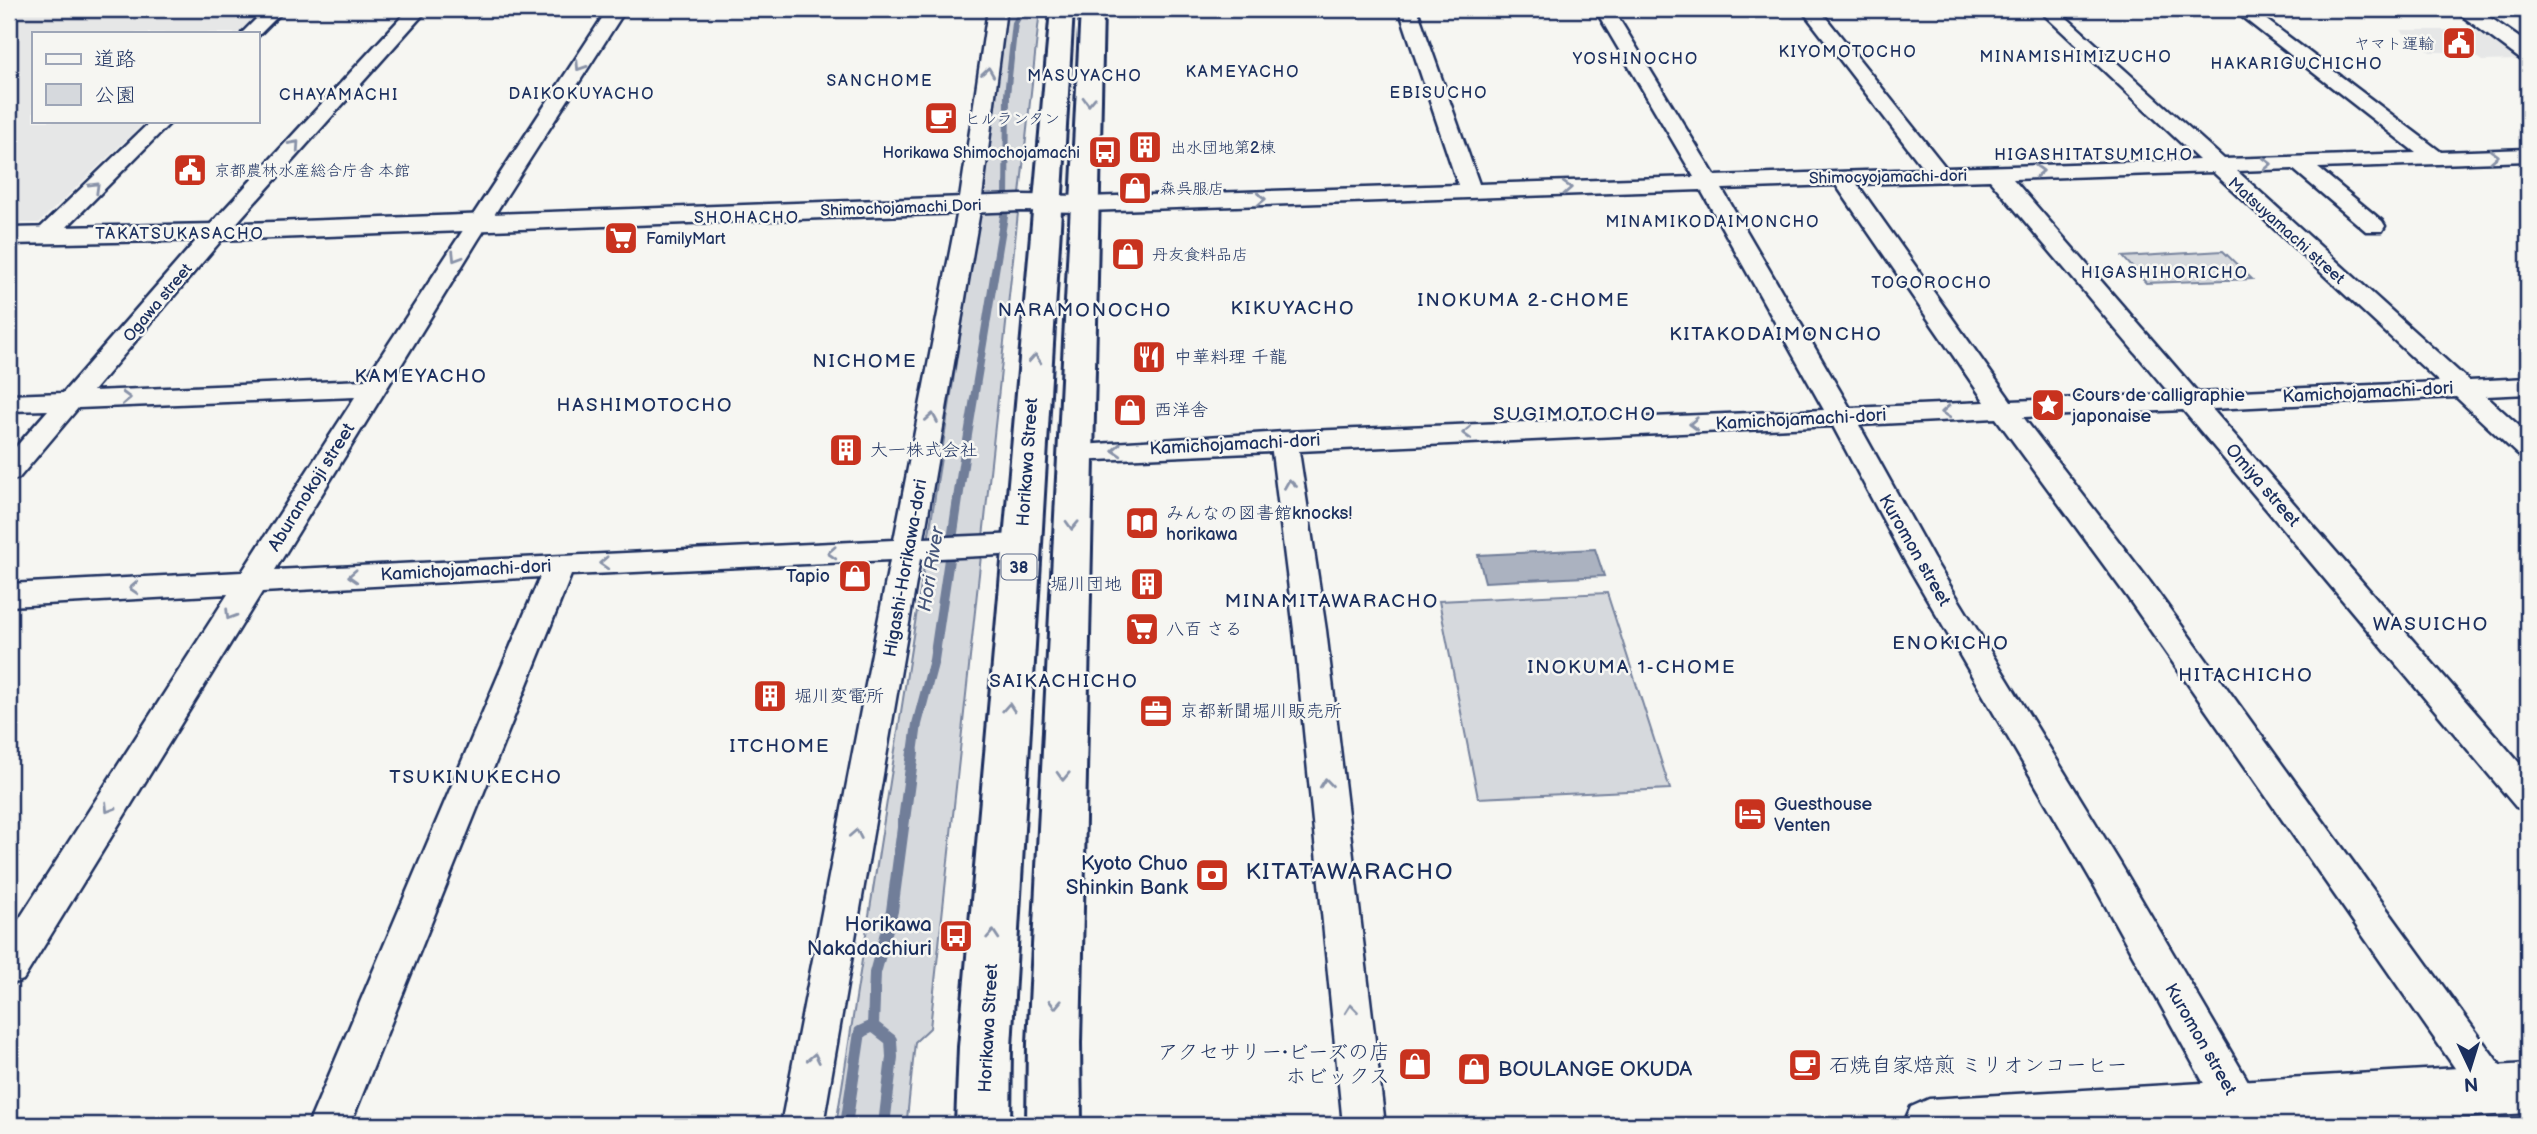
<svg xmlns="http://www.w3.org/2000/svg" width="2537" height="1134" font-family="'Balsamiq Sans','Klee One',sans-serif">
	<style>
		.built { fill: #e6e7e7 }
		.green { fill: #d6d9dd; stroke: #78849e; stroke-width: 2 }
		.water { fill: #abb2c0; stroke: #717e99; stroke-width: 2 }
		.lines { fill: none; stroke-linecap: round; stroke-linejoin: round }
		.stream-far3 { stroke: #717e99; stroke-width: 6 }
		.stream-far2 { stroke: #717e99; stroke-width: 8 }
		.stream-far1 { stroke: #717e99; stroke-width: 10 }
		.stream { stroke: #717e99; stroke-width: 12 }
		.minor-casing { stroke: #1b2f5e; stroke-width: 5 }
		.tertiary-casing { stroke: #1b2f5e; stroke-width: 5 }
		.primary-casing { stroke: #1b2f5e; stroke-width: 6 }
		.minor { fill: #f6f6f2; fill-rule: evenodd }
		.tertiary { fill: #f6f6f2; fill-rule: evenodd }
		.primary { fill: #f6f6f2; fill-rule: evenodd }
		.oneway { stroke: #8892a8 }
		.labels { text-anchor: middle; stroke-width: 5; stroke-linejoin: round; paint-order: stroke }
		.far-poi-label { font-size: 16px; fill: #1b2f5e; stroke: #f6f6f2; text-anchor: start }
		.far-neighbourhood-label { font-size: 16px; letter-spacing: 2px; fill: #1b2f5e; stroke: #f6f6f2 }
		.far-street-label { font-size: 16px; fill: #1b2f5e; stroke: #f6f6f2 }
		.shield { fill: #f6f6f2; stroke: #5d6b8a; stroke-width: 2 }
		.shield-label { font-size: 16px; font-weight: bold; fill: #1b2f5e }
		.poi-label { font-size: 18px; fill: #1b2f5e; stroke: #f6f6f2; text-anchor: start }
		.street-label { font-size: 18px; fill: #1b2f5e; stroke: #f6f6f2 }
		.neighbourhood-label { font-size: 19px; letter-spacing: 2px; fill: #1b2f5e; stroke: #f6f6f2 }
		.water-label { font-size: 19px; font-style: italic; fill: #46567b; stroke: #f6f6f2 }
		.near-poi-label { font-size: 21px; fill: #1b2f5e; stroke: #f6f6f2; text-anchor: end }
		.near-neighbourhood-label { font-size: 23px; letter-spacing: 2px; fill: #1b2f5e; stroke: #f6f6f2 }
	</style>
	<rect width="100%" height="100%" fill="#f6f6f2"/>
	<filter id="ink" filterUnits="userSpaceOnUse"><feTurbulence type="fractalNoise" baseFrequency=".0143" numOctaves="2"/><feDisplacementMap in="SourceGraphic" scale="14" xChannelSelector="R" yChannelSelector="G"/><feConvolveMatrix kernelMatrix="1 2 1 2 8 2 1 2 1" color-interpolation-filters="sRGB"/></filter>
	<g filter="url(#ink)">
		<!-- built -->
		<path class="built" d="M9,9H264L238,33H33V121H146L39,223H9Z
			M2400,30H2475L2519,60L2482,61L2469,52H2430Z"/>
		<!-- green -->
		<path class="green" d="M1005,9H1040L930,1028L915,1042L907,1119L911,1125H836C884,825 928,524 978,223L977,216Z
			M2223,251L2252,279L2146,283L2123,257Z
			M1607,593L1670,789L1478,798L1439,601Z"/>
		<!-- water -->
		<path class="water" d="M1595,549L1604,576L1485,582L1478,555Z"/>
		<g class="lines">
			<!-- stream-far3 -->
			<path class="stream-far3" d="M1006,200L1007,95L1015,23L1023,9"/>
			<!-- stream-far2 -->
			<path class="stream-far2" d="M966,447L1007,198"/>
			<!-- stream-far1 -->
			<path class="stream-far1" d="M913,753L917,724L934,660L966,445"/>
			<!-- stream -->
			<path class="stream" d="M846,1125L860,1032L873,1026
				M884,1125L892,1057L891,1040L873,1026L875,973L892,911L913,752"/>
			<!-- minor casing -->
			<g class="minor-casing">
				<path id="minor" d="M266,9H285L257,37V33H242Z
					M409,9H428L224,237L93,391L365,380L608,9H626L478,240L275,570L894,540L959,205L988,9H1006L981,205L924,538L1021,534L1031,537L1036,544L1031,551L1021,554L920,559L823,1125H781L890,560L571,575L350,1125H308L540,577L262,592L23,980L9,985V935L228,594L9,606V584L242,572L355,397L78,408L19,478L9,481V455L48,410L9,411V395L63,393L208,227Z
					M1399,9H1417L1479,184L1694,177L1595,9H1613L1715,176L1924,169L1801,9H1819L1946,168L2199,160L2038,9H2057L2224,159L2416,153L2232,9H2252L2441,152L2528,149V161L2318,168L2382,221L2385,226L2382,231H2366L2293,169L2237,171L2469,381L2528,378V394L2486,396L2528,434V458L2518,455L2456,397L2212,409L2528,773V811L2516,807L2183,410L2023,417L2150,582L2508,1076L2514,1090L2508,1104L2494,1110L2480,1104L2128,598L1996,418L1859,425L1933,558L2120,863L2265,1110L2271,1125H2227L2094,885L1905,561L1833,426L1299,451L1326,630L1385,1125H1343L1294,630L1272,452L1075,461L1065,458L1061,452L1065,446L1284,432L1824,410L1701,190L1086,211L1078,209L1075,204L1078,199L1086,197L1458,185ZM2213,172L2439,382L2198,393L2013,179ZM1990,180L2170,394L2011,401L1857,184ZM1836,185L1985,402L1850,408L1722,189Z
					M151,121H172L54,240H38L35,235L38,230Z"/>
			</g>
			<!-- tertiary casing -->
			<g class="tertiary-casing">
				<path id="tertiary" d="M2453,9H2478L2528,44V61L2520,59Z
					M1021,195L1086,196L1096,198L1100,204L1096,210L1086,212L1021,211L216,240L9,244V228L216,224Z
					M2528,1064V1113L2328,1125H1903L1911,1107L1929,1099Z"/>
			</g>
			<!-- primary casing -->
			<g class="primary-casing">
				<path id="primary" d="M1051,9H1073L1011,1047L1010,1125H956L959,1047Z
					M1081,9H1103L1080,1043L1081,1125H1027L1028,1043Z"/>
			</g>
			<!-- minor -->
			<use href="#minor" class="minor"/>
			<!-- tertiary -->
			<use href="#tertiary" class="tertiary"/>
			<!-- primary -->
			<use href="#primary" class="primary"/>
		</g>
		<!-- one-way arrows -->
		<defs><path id="oneway-chevron" d="M-2-3.5L2.5 0L-2 3.5" fill="none" stroke-width="1.6" stroke-linecap="round" stroke-linejoin="round" transform="scale(1.75)"/></defs>
		<g class="oneway">
			<use href="#oneway-chevron" transform="translate(580 66) rotate(123)"/>
			<use href="#oneway-chevron" transform="translate(988 72) rotate(-82)"/>
			<use href="#oneway-chevron" transform="translate(1089 101) rotate(92)"/>
			<use href="#oneway-chevron" transform="translate(295 145) rotate(-48)"/>
			<use href="#oneway-chevron" transform="translate(2494 156) rotate(-2)"/>
			<use href="#oneway-chevron" transform="translate(2267 164) rotate(-2)"/>
			<use href="#oneway-chevron" transform="translate(2039 171) rotate(-2)"/>
			<use href="#oneway-chevron" transform="translate(95 187) rotate(-44)"/>
			<use href="#oneway-chevron" transform="translate(1567 188) rotate(-3)"/>
			<use href="#oneway-chevron" transform="translate(1261 199) rotate(-2)"/>
			<use href="#oneway-chevron" transform="translate(456 257) rotate(122)"/>
			<use href="#oneway-chevron" transform="translate(1035 359) rotate(-86)"/>
			<use href="#oneway-chevron" transform="translate(126 398) rotate(-2)"/>
			<use href="#oneway-chevron" transform="translate(1946 412) rotate(176)"/>
			<use href="#oneway-chevron" transform="translate(932 418) rotate(-80)"/>
			<use href="#oneway-chevron" transform="translate(1694 424) rotate(178)"/>
			<use href="#oneway-chevron" transform="translate(1467 433) rotate(178)"/>
			<use href="#oneway-chevron" transform="translate(1117 450) rotate(177)"/>
			<use href="#oneway-chevron" transform="translate(1290 484) rotate(-98)"/>
			<use href="#oneway-chevron" transform="translate(1072 525) rotate(92)"/>
			<use href="#oneway-chevron" transform="translate(832 553) rotate(177)"/>
			<use href="#oneway-chevron" transform="translate(604 563) rotate(177)"/>
			<use href="#oneway-chevron" transform="translate(353 576) rotate(177)"/>
			<use href="#oneway-chevron" transform="translate(134 588) rotate(177)"/>
			<use href="#oneway-chevron" transform="translate(230 615) rotate(122)"/>
			<use href="#oneway-chevron" transform="translate(1009 708) rotate(-86)"/>
			<use href="#oneway-chevron" transform="translate(1063 776) rotate(92)"/>
			<use href="#oneway-chevron" transform="translate(1326 783) rotate(-96)"/>
			<use href="#oneway-chevron" transform="translate(109 808) rotate(122)"/>
			<use href="#oneway-chevron" transform="translate(856 834) rotate(-79)"/>
			<use href="#oneway-chevron" transform="translate(993 935) rotate(-86)"/>
			<use href="#oneway-chevron" transform="translate(1055 1004) rotate(92)"/>
			<use href="#oneway-chevron" transform="translate(1351 1009) rotate(-96)"/>
			<use href="#oneway-chevron" transform="translate(814 1058) rotate(-79)"/>
		</g>
	</g>
	<!-- icons -->
	<defs>
		<g id="civic-square" transform="scale(1.75)"><rect x="-9" y="-9" width="18" height="18" rx="4" fill="#c8321e" stroke="#f6f6f2"/><path d="M-.6-6.5H3V-4.5H.6V-3L4-1V1h2V6H-6V1h2V-1L-.6-3ZM-1.2 2.5V6h2.4V2.5Z" fill="#fff"/></g>
		<g id="cafe-square" transform="scale(1.75)"><rect x="-9" y="-9" width="18" height="18" rx="4" fill="#c8321e" stroke="#f6f6f2"/><path d="M-5.5-4.5H6V0H3Q3 3.5 0 3.5H-2.5Q-5.5 3.5-5.5 0ZM3-3.2v2h1.7v-2ZM-6 4.5H4V6H-6Z" fill="#fff"/></g>
		<g id="building-square" transform="scale(1.75)"><rect x="-9" y="-9" width="18" height="18" rx="4" fill="#c8321e" stroke="#f6f6f2"/><path d="M-4-6H4V6H1V3H-1V6H-4ZM-2.5-4.3h1.7v1.8h-1.7ZM.8-4.3h1.7v1.8H.8ZM-2.5-1h1.7V.8h-1.7ZM.8-1h1.7V.8H.8Z" fill="#fff"/></g>
		<g id="bus-square" transform="scale(1.75)"><rect x="-9" y="-9" width="18" height="18" rx="4" fill="#c8321e" stroke="#f6f6f2"/><path d="M-5-6H5V4H4V6H2V4H-2V6H-4V4H-5ZM-3.5-4V0h7V-4ZM-3.5 1.2v1.5H-2V1.2ZM2 1.2v1.5H3.5V1.2Z" fill="#fff"/></g>
		<g id="shop-square" transform="scale(1.75)"><rect x="-9" y="-9" width="18" height="18" rx="4" fill="#c8321e" stroke="#f6f6f2"/><path d="M-5-2.5h2.3a2.7 3.5 0 0 1 5.4 0H5L5.5 6h-11ZM-1.5-2.5h3a1.5 2.3 0 0 0-3 0Z" fill="#fff"/></g>
		<g id="supermarket-square" transform="scale(1.75)"><rect x="-9" y="-9" width="18" height="18" rx="4" fill="#c8321e" stroke="#f6f6f2"/><path d="M-6-5.5h2.5l.6 2H6L4.5 2H-2.5L-4.4-4H-6ZM-1.5 3.2a1.3 1.3 0 1 0 .1 0ZM3 3.2a1.3 1.3 0 1 0 .1 0Z" fill="#fff"/></g>
		<g id="restaurant-square" transform="scale(1.75)"><rect x="-9" y="-9" width="18" height="18" rx="4" fill="#c8321e" stroke="#f6f6f2"/><path d="M-5-6h1v4h1v-4h1v4h1v-4h1v5L-1.5 .5V6h-2V.5L-5-1ZM5-6V6H3V1.5H1.5Q1.5-4 5-6Z" fill="#fff"/></g>
		<g id="sight-square" transform="scale(1.75)"><rect x="-9" y="-9" width="18" height="18" rx="4" fill="#c8321e" stroke="#f6f6f2"/><path d="M0-6L1.8-2.2L6-1.7L2.9 1.2L3.7 5.4L0 3.3L-3.7 5.4L-2.9 1.2L-6-1.7L-1.8-2.2Z" fill="#fff"/></g>
		<g id="library-square" transform="scale(1.75)"><rect x="-9" y="-9" width="18" height="18" rx="4" fill="#c8321e" stroke="#f6f6f2"/><path d="M-6-4Q-3-5.5-.7-3.5V5Q-3 3-6 4ZM6-4Q3-5.5 .7-3.5V5Q3 3 6 4Z" fill="#fff"/></g>
		<g id="office-square" transform="scale(1.75)"><rect x="-9" y="-9" width="18" height="18" rx="4" fill="#c8321e" stroke="#f6f6f2"/><path d="M-6-3h4V-5.5h4V-3h4V5H-6ZM-1-4.5V-3h2v-1.5ZM-6 0V1H6V0Z" fill="#fff"/></g>
		<g id="hotel-square" transform="scale(1.75)"><rect x="-9" y="-9" width="18" height="18" rx="4" fill="#c8321e" stroke="#f6f6f2"/><path d="M-6-4.5h1.5V1H6V5H4.5V3h-9V5H-6ZM-4 0a1.8 1.8 0 1 1 3.6 0ZM.5 0V-2.5h3Q6-2.5 6 0Z" fill="#fff"/></g>
		<g id="bank-square" transform="scale(1.75)"><rect x="-9" y="-9" width="18" height="18" rx="4" fill="#c8321e" stroke="#f6f6f2"/><path d="M-6-4H6V4H-6ZM0-2.3a2.3 2.3 0 1 0 0 4.6a2.3 2.3 0 1 0 0-4.6Z" fill="#fff"/></g>
	</defs>
	<g fill-rule="evenodd">
		<use href="#civic-square" x="2459" y="43"/>
		<use href="#cafe-square" x="941" y="118"/>
		<use href="#building-square" x="1145" y="147"/>
		<use href="#bus-square" x="1105" y="152"/>
		<use href="#civic-square" x="190" y="170"/>
		<use href="#shop-square" x="1135" y="188"/>
		<use href="#supermarket-square" x="621" y="238"/>
		<use href="#shop-square" x="1128" y="254"/>
		<use href="#restaurant-square" x="1149" y="357"/>
		<use href="#sight-square" x="2048" y="405"/>
		<use href="#shop-square" x="1130" y="410"/>
		<use href="#building-square" x="846" y="450"/>
		<use href="#library-square" x="1142" y="523"/>
		<use href="#shop-square" x="855" y="576"/>
		<use href="#building-square" x="1147" y="584"/>
		<use href="#supermarket-square" x="1142" y="629"/>
		<use href="#building-square" x="770" y="696"/>
		<use href="#office-square" x="1156" y="711"/>
		<use href="#hotel-square" x="1750" y="814"/>
		<use href="#bank-square" x="1212" y="875"/>
		<use href="#bus-square" x="956" y="936"/>
		<use href="#shop-square" x="1415" y="1064"/>
		<use href="#cafe-square" x="1805" y="1065"/>
		<use href="#shop-square" x="1474" y="1069"/>
	</g>
	<g class="labels">
		<!-- far-poi labels -->
		<g class="far-poi-label">
			<text x="2434" y="49" text-anchor="end">ヤマト運輸</text>
			<text x="965" y="124">ヒルランタン</text>
			<text x="1170" y="153">出水団地第2棟</text>
			<text x="1080" y="158" text-anchor="end">Horikawa Shimochojamachi</text>
			<text x="214" y="176">京都農林水産総合庁舎 本館</text>
			<text x="1160" y="194">森呉服店</text>
			<text x="646" y="244">FamilyMart</text>
			<text x="1152" y="260">丹友食料品店</text>
		</g>
		<!-- far-neighbourhood labels -->
		<g class="far-neighbourhood-label">
			<text x="1848" y="57">KIYOMOTOCHO</text>
			<text x="2076" y="62">MINAMISHIMIZUCHO</text>
			<text x="1636" y="64">YOSHINOCHO</text>
			<text x="2297" y="69">HAKARIGUCHICHO</text>
			<text x="1243" y="77">KAMEYACHO</text>
			<text x="1085" y="81">MASUYACHO</text>
			<text x="880" y="86">SANCHOME</text>
			<text x="1439" y="98">EBISUCHO</text>
			<text x="582" y="99">DAIKOKUYACHO</text>
			<text x="339" y="100">CHAYAMACHI</text>
			<text x="2094" y="160">HIGASHITATSUMICHO</text>
			<text x="747" y="223">SHOHACHO</text>
			<text x="1713" y="227">MINAMIKODAIMONCHO</text>
			<text x="180" y="239">TAKATSUKASACHO</text>
			<text x="2165" y="278">HIGASHIHORICHO</text>
			<text x="1932" y="288">TOGOROCHO</text>
		</g>
		<!-- far-street labels -->
		<g class="far-street-label">
			<text transform="translate(1888 176) rotate(-1)" y="6">Shimocyojamachi-dori</text>
			<text transform="translate(901 207) rotate(-2)" y="6">Shimochojamachi Dori</text>
			<text transform="translate(2287 230) rotate(42)" y="6">Matsuyamachi street</text>
			<text transform="translate(157 302) rotate(-50)" y="6">Ogawa street</text>
		</g>
		<!-- shield labels -->
		<rect class="shield" x="1001.5" y="554.5" width="35" height="25" rx="5"/>
		<g class="shield-label">
			<text x="1019" y="573">38</text>
		</g>
		<!-- poi labels -->
		<g class="poi-label">
			<text x="1174" y="363">中華料理 千龍</text>
			<text x="2072" y="401">Cours de calligraphie<tspan x="2072" dy="21">japonaise</tspan></text>
			<text x="1154" y="416">西洋舎</text>
			<text x="870" y="456">大一株式会社</text>
			<text x="1166" y="519">みんなの図書館knocks!<tspan x="1166" dy="21">horikawa</tspan></text>
			<text x="830" y="582" text-anchor="end">Tapio</text>
			<text x="1122" y="590" text-anchor="end">堀川団地</text>
			<text x="1166" y="635">八百 さる</text>
			<text x="794" y="702">堀川変電所</text>
			<text x="1180" y="717">京都新聞堀川販売所</text>
			<text x="1774" y="810">Guesthouse<tspan x="1774" dy="21">Venten</tspan></text>
		</g>
		<!-- street labels -->
		<g class="street-label">
			<text transform="translate(2368 392) rotate(-3)" y="6">Kamichojamachi-dori</text>
			<text transform="translate(1801 419) rotate(-3)" y="6">Kamichojamachi-dori</text>
			<text transform="translate(1235 444) rotate(-3)" y="6">Kamichojamachi-dori</text>
			<text transform="translate(1027 462) rotate(-86)" y="6">Horikawa Street</text>
			<text transform="translate(2263 485) rotate(49)" y="6">Omiya street</text>
			<text transform="translate(311 487) rotate(-58)" y="6">Aburanokoji street</text>
			<text transform="translate(1915 550) rotate(60)" y="6">Kuromon street</text>
			<text transform="translate(905 568) rotate(-80)" y="6">Higashi-Horikawa-dori</text>
			<text transform="translate(466 570) rotate(-3)" y="6">Kamichojamachi-dori</text>
			<text transform="translate(988 1028) rotate(-87)" y="6">Horikawa Street</text>
			<text transform="translate(2201 1039) rotate(60)" y="6">Kuromon street</text>
		</g>
		<!-- neighbourhood labels -->
		<g class="neighbourhood-label">
			<text x="1524" y="306">INOKUMA 2-CHOME</text>
			<text x="1293" y="314">KIKUYACHO</text>
			<text x="1085" y="316">NARAMONOCHO</text>
			<text x="1776" y="340">KITAKODAIMONCHO</text>
			<text x="865" y="367">NICHOME</text>
			<text x="421" y="382">KAMEYACHO</text>
			<text x="645" y="411">HASHIMOTOCHO</text>
			<text x="1575" y="420">SUGIMOTOCHO</text>
			<text x="1332" y="607">MINAMITAWARACHO</text>
			<text x="2431" y="630">WASUICHO</text>
			<text x="1951" y="649">ENOKICHO</text>
			<text x="1632" y="673">INOKUMA 1-CHOME</text>
			<text x="2246" y="681">HITACHICHO</text>
			<text x="1064" y="687">SAIKACHICHO</text>
			<text x="780" y="752">ITCHOME</text>
			<text x="476" y="783">TSUKINUKECHO</text>
		</g>
		<!-- water labels -->
		<g class="water-label">
			<text transform="translate(930 569) rotate(-81)" y="7">Hori River</text>
		</g>
		<!-- near-poi labels -->
		<g class="near-poi-label">
			<text x="1188" y="870">Kyoto Chuo<tspan x="1188" dy="24">Shinkin Bank</tspan></text>
			<text x="932" y="931">Horikawa<tspan x="932" dy="24">Nakadachiuri</tspan></text>
			<text x="1390" y="1059">アクセサリー•ビーズの店<tspan x="1390" dy="24">ホビックス</tspan></text>
			<text x="1829" y="1072" text-anchor="start">石焼自家焙煎 ミリオンコーヒー</text>
			<text x="1498" y="1076" text-anchor="start">BOULANGE OKUDA</text>
		</g>
		<!-- near-neighbourhood labels -->
		<g class="near-neighbourhood-label">
			<text x="1350" y="879">KITATAWARACHO</text>
		</g>
	</g>
	<!-- margin -->
	<rect width="2537" height="1134" fill="none" stroke="#f6f6f2" stroke-width="35"/>
	<rect x="18" y="18" width="2502" height="1099" fill="none" stroke="#1b2f5e" stroke-width="2.5" filter="url(#ink)"/>
	<!-- legend -->
	<rect x="32" y="32" width="228" height="91" fill="#f6f6f2" stroke="#9ea6b7" stroke-width="2"/>
	<rect x="46" y="54" width="35" height="10" fill="#f6f6f2" stroke="#9ea6b7" stroke-width="2"/>
	<text x="94" y="66" font-size="21" fill="#1b2f5e">道路</text>
	<rect x="46" y="84" width="35" height="21" fill="#d6d9dd" stroke="#9ea6b7" stroke-width="2"/>
	<text x="94" y="102" font-size="21" fill="#1b2f5e">公園</text>
	<!-- north arrow -->
	<g transform="translate(2470 1068) rotate(176)" stroke="#f6f6f2" stroke-width="5" paint-order="stroke">
	<path d="M0-5L12 26L0 18L-12 26Z" fill="#1b2f5e"/>
	<text y="-10" font-size="19" font-weight="bold" text-anchor="middle" fill="#1b2f5e">N</text>
	</g>
</svg>
